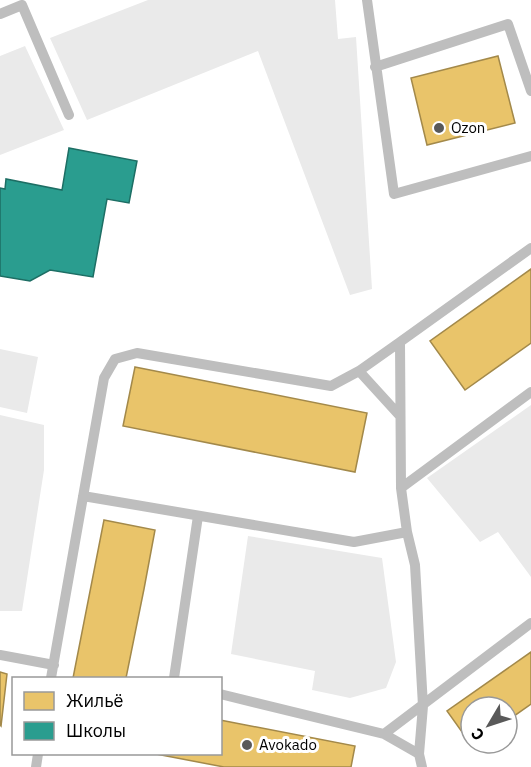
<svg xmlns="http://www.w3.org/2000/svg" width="531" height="767" font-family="'IBM Plex Sans',sans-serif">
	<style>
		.green { fill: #eaeaea }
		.homes { fill: #e9c46a; stroke: #a3894a; stroke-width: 1.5 }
		.schools { fill: #2a9d8f; stroke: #1d6e64; stroke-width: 1.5 }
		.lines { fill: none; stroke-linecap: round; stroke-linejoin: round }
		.service { stroke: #bebebe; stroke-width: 10 }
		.poi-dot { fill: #595959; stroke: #fff; stroke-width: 2 }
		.labels { text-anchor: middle; stroke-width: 6; stroke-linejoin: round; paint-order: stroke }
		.poi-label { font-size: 15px; fill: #000; stroke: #fff; text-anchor: start }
	</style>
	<rect width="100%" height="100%" fill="#fff"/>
	<!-- green -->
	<path class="green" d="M148,0H335L338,39L356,37L372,289L350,295L258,51L87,120L50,38Z
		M25,46L64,130L0,155V56Z
		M0,349L38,357L27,413L0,407Z
		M531,405V577L498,532L480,542L427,478Z
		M0,415L44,425V470L22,611H0Z
		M248,536L382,558L396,662L386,688L350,698L312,690L315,671L231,654Z"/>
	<!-- homes -->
	<path class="homes" d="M498,56L515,123L427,145L411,78Z
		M531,269V343L465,390L430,341Z
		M135,367L367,413L355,472L123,426Z
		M104,520L155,530L144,589L126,678H73Z
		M531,652V704L507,721V707H471V743H476L472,746L447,711Z
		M0,672L7,674L1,726L0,725Z
		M220,720L355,746L351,767H224L156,754H220Z"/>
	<!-- schools -->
	<path class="schools" d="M69,148L137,161L129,203L107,199L93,277L50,270L30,281L0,276V188L5,189L6,179L62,190Z"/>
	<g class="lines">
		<!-- service -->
		<path class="service" d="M367,0L394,194L531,156
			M0,14L22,5L69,115
			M375,67L508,24L531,91
			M531,248L400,342L401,488L531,392
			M359,371L400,416
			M83,496L354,542L407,532L401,488
			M407,532L415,565L423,706L419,754L422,767
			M0,655L54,665
			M51,678L104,378L115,359L137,353L331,386L359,371L400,342
			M174,678L198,516
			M220,694L384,734L531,623
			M384,734L419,754
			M36,767L38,754"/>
	</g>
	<!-- markers -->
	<g class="poi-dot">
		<circle cx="439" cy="128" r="6"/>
		<circle cx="247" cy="745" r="6"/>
	</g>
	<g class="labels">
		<!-- poi labels -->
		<g class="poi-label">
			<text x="451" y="133">Ozon</text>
			<text x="259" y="750">Avokado</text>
		</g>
	</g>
	<!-- legend -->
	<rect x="12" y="677" width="210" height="78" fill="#ffffff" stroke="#999999" stroke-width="1.5"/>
	<rect x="24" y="692" width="30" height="18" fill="#e9c46a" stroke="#999999" stroke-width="1.5"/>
	<text x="66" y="707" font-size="18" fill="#000000">Жильё</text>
	<rect x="24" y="722" width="30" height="18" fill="#2a9d8f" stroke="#999999" stroke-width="1.5"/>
	<text x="66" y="737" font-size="18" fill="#000000">Школы</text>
	<!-- north arrow -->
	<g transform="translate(489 725) rotate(231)"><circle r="28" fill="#ffffff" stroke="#999999" stroke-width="1.5"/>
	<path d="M0-4.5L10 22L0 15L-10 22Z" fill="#595959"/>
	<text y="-9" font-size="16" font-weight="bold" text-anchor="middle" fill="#000000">С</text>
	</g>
</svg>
